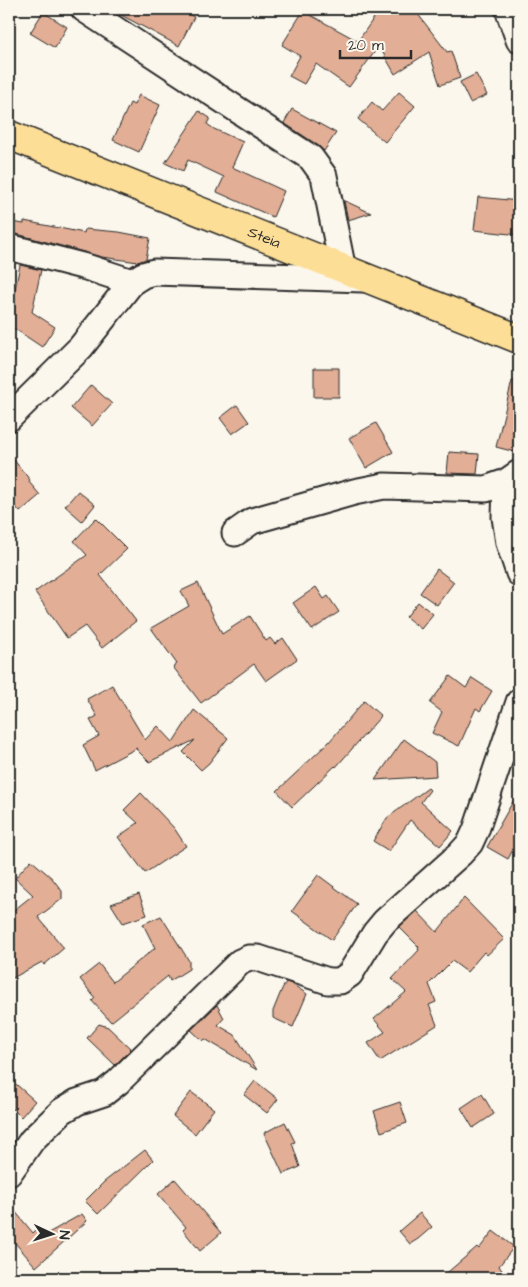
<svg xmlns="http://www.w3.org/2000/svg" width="528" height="1287" font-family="'Architects Daughter',sans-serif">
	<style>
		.building { fill: #e2ae95; stroke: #2b2b2b }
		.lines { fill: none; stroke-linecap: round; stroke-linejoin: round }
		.street-casing { stroke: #2b2b2b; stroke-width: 29 }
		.primary-casing { stroke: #2b2b2b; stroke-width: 31 }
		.street { stroke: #fbf7ec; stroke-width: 25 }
		.primary { stroke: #fdde96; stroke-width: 28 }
		.labels { text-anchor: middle; stroke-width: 5; stroke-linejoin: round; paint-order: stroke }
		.street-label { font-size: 15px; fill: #2b2b2b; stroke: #fbf7ec }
	</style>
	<rect width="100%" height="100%" fill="#fbf7ec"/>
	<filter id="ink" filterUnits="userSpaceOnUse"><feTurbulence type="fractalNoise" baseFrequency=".02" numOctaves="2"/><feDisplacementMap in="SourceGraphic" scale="10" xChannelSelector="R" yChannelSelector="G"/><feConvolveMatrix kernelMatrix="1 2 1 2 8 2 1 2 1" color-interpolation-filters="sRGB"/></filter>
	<g filter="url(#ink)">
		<!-- building -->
		<path class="building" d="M110,9H178L194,17L179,46Z
			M380,9H414L447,52L451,51L460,78L440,85L429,52L395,74L379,46L349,87L316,64L304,84L289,76L300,56L282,45L303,11L358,41Z
			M43,12L67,27L55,48L30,33Z
			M476,74L487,95L470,103L460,82Z
			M399,92L415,106L385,142L358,119L372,102L382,111Z
			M139,95L160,105L139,152L113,140L130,103L134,105Z
			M292,109L336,133L324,151L319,146L284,123Z
			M199,111L210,118L207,124L214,129L243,142L232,167L284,191L273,217L217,192L224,177L188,160L183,171L165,163Z
			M478,197L519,201V235L474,230Z
			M344,201H345L371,213L348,220Z
			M24,221L84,233L85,229L119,232L150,238L146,259L138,262L102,257L13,233H9L11,222L24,224Z
			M20,265L41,270L32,312L55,327L42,347L9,325V291L14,294Z
			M314,368H339V397H314Z
			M512,381L519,382V453L496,447Z
			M91,385L112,404L92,426L71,408Z
			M237,405L249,422L232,434L220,418Z
			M376,423L393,452L366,468L349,438Z
			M449,452L479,454L477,474L447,473Z
			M9,454L30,480L29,482L40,495L20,512L9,499Z
			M78,491L95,505L82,521L65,506Z
			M96,518L127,549L100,575L136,621L102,648L85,626L67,638L35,592L87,555L74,541Z
			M437,569L454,582L437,605L420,593Z
			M198,583L222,634L250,616L266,641L270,638L275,644L283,638L297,659L266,681L254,664L201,703L173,667L177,664L151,628L189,606L181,591Z
			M316,587L324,599L328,596L339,612L312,630L293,603Z
			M418,602L433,614L421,629L406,617Z
			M450,676L466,688L472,678L492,691L480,711L476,708L459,746L432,733L442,712L430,703Z
			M112,685L145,740L158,726L173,742L194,710L228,738L209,763L201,770L183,752L195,740L149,762L136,749L137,748L95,770L83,745L99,736L90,720L97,716L87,699Z
			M364,701L381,716L336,767L335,766L292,807L277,791L329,742Z
			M404,739L435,762L436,776L375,780Z
			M428,788L430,790L421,802L453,831L440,846L410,820L389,851L373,841L387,818Z
			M519,791V838L508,859L487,847Z
			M141,793L174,828L186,846L145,873L118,837L138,823L124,810Z
			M31,860L52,878L62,891V899L38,917L64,948L44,965L42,962L9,980V914L33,895L15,878Z
			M318,875L357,904L332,940L292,911Z
			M139,894L147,915L123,923L111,904Z
			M464,898L504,939L487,955L484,952L467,972L452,961L429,984L436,1002L429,1005L437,1025L380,1061L368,1043L385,1032L374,1019L406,992L392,979L419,950L418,949L419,947L399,927L417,911L437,932Z
			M161,916L189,961V969L170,981L168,976L111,1022L92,1001L95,998L80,979L99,964L113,982L155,948L143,924Z
			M286,982L292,984L307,994L293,1027L273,1018V1011L282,989Z
			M217,1005L224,1018L218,1025L235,1035L257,1070L205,1039L203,1041L191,1030Z
			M99,1024L108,1027L131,1049L115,1065L87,1038Z
			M9,1078L35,1101L21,1117L9,1105Z
			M255,1081L278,1099L267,1113L244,1095Z
			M191,1092L214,1109L195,1134L173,1116Z
			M482,1094L494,1114L473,1128L461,1108Z
			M400,1102L407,1123L381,1132L374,1111Z
			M285,1122L295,1142L292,1143L300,1167L283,1174L264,1133Z
			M145,1150L153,1160L98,1214L85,1201L104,1182Z
			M175,1179L221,1233L200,1251L183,1230L186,1227L158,1194Z
			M9,1204L33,1233L37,1229L43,1236L82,1214L87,1221L36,1267L9,1236Z
			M420,1213L432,1227L418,1239L410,1244L399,1231Z
			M493,1231L514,1247L499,1266L507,1278H441L477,1247L479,1249Z"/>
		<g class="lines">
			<!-- street casing -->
			<g class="street-casing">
				<path id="street" d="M84,9L311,158L324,176L343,270
					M508,9L519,40
					M9,247L86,267L132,282
					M9,418L81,347L132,282L143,275L154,272L363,279
					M506,482L505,517L509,543L519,573
					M235,533L252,521L354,492L384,486L486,489L506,482L519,473
					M9,1173L32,1140L62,1111L77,1102L104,1093L118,1082L240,962L249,958H258L328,981H340L350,974L375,933L385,921L460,854L470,843L476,830L519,702"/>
			</g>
			<!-- primary casing -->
			<g class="primary-casing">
				<g id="primary">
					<path id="s1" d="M9,135L519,339"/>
				</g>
			</g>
			<!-- street -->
			<use href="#street" class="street"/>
			<!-- primary -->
			<use href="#primary" class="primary"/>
		</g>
	</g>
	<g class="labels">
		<!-- street labels -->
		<g class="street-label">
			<text dy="5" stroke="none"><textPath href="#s1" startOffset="275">Steia</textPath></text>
		</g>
	</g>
	<!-- margin -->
	<rect width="528" height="1287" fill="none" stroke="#fbf7ec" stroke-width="30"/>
	<rect x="15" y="15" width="498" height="1257" fill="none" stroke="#2b2b2b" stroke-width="2" filter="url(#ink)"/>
	<!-- north arrow -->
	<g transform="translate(52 1234) rotate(94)" stroke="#fbf7ec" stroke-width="4" paint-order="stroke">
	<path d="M0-4L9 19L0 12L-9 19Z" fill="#2b2b2b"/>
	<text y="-8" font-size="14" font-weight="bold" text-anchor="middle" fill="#2b2b2b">N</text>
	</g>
	<!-- scale -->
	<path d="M340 50v8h71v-8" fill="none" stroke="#2b2b2b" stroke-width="2.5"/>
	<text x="348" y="50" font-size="15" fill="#2b2b2b" stroke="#fbf7ec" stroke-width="4" paint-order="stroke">20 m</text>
</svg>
